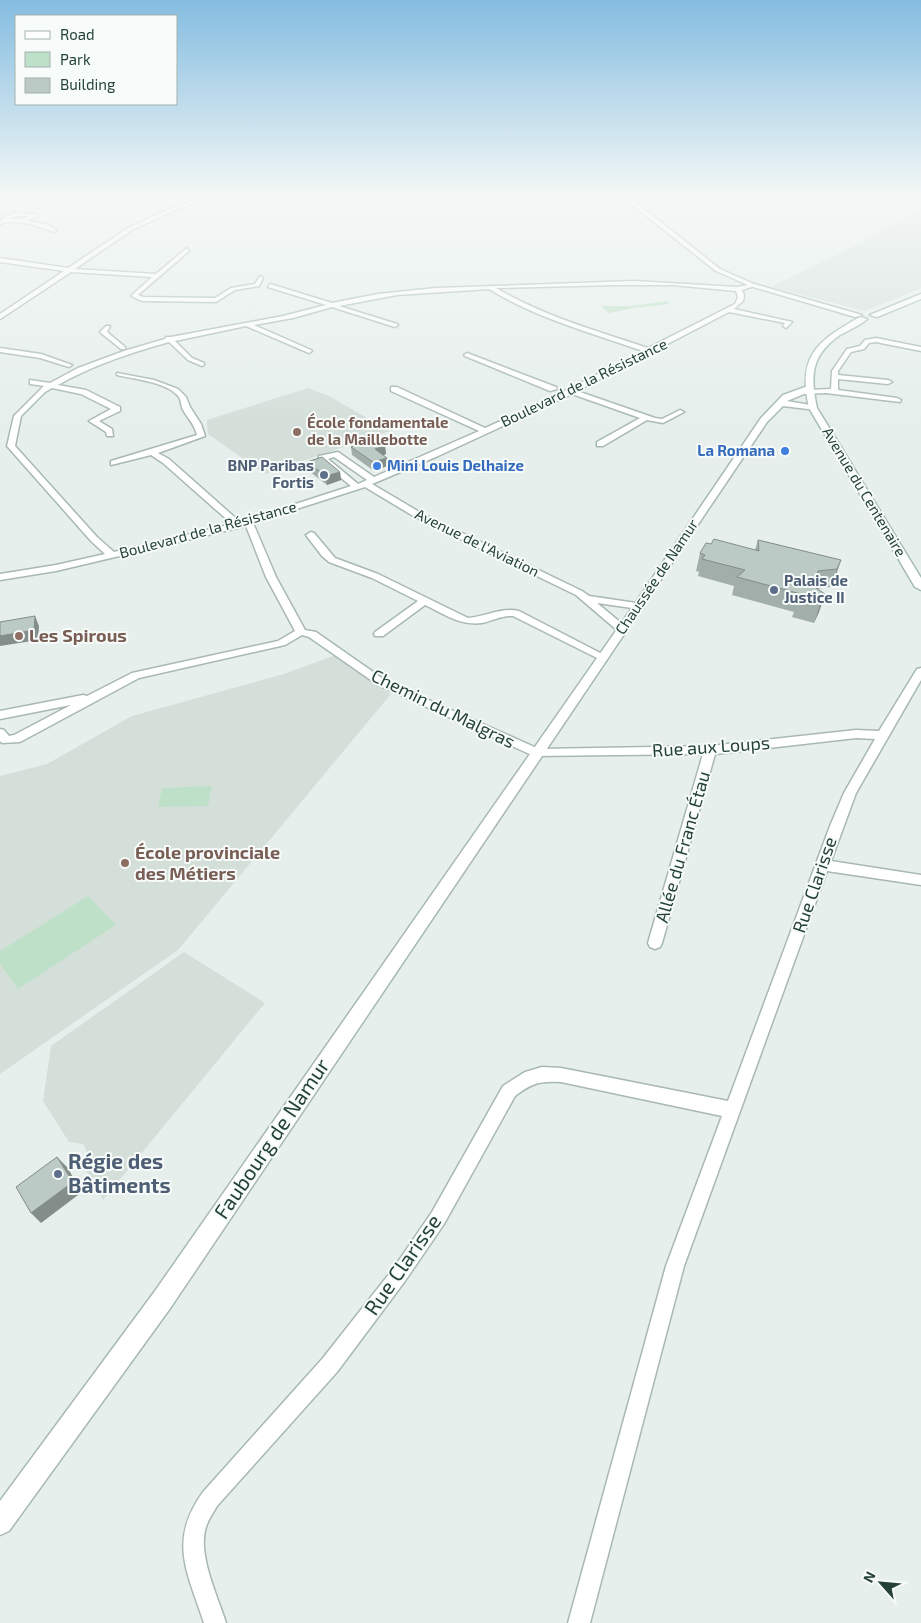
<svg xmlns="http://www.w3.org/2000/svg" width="921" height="1623" font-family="'Exo 2',sans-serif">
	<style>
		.built { fill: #d4dfda }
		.green { fill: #bfe0c8 }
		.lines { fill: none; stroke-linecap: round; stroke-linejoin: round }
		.minor-casing { stroke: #a8b8b2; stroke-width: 3 }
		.tertiary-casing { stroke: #a8b8b2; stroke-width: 3 }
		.secondary-casing { stroke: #a4bbb3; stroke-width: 3 }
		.minor { fill: #fff; fill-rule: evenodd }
		.tertiary { fill: #fff; fill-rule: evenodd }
		.secondary { fill: #fff; fill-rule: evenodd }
		.wall { fill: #a1aea9 }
		.shaded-wall { fill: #838d89 }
		.building { fill: #bbcac4; stroke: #838d89 }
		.education-dot { fill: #8d6e63; stroke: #f7fbf9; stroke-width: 2 }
		.shop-dot { fill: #3f7fe0; stroke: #f7fbf9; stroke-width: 2 }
		.service-dot { fill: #5c6f8a; stroke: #f7fbf9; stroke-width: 2 }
		.labels { text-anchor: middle; stroke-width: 4; stroke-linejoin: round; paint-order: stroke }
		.far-street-label { font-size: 15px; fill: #24423a; stroke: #f7fbf9 }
		.far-education-label { font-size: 15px; font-weight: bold; fill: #785e54; stroke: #f7fbf9; text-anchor: start }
		.far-shop-label { font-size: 15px; font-weight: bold; fill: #366cbe; stroke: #f7fbf9; text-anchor: end }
		.far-service-label { font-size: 15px; font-weight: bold; fill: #4e5e75; stroke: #f7fbf9; text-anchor: end }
		.education-label { font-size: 18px; font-weight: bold; fill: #785e54; stroke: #f7fbf9; text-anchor: start }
		.street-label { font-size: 18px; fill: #24423a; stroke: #f7fbf9 }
		.near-street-label { font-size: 21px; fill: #24423a; stroke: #f7fbf9 }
		.near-service-label { font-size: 21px; font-weight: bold; fill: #4e5e75; stroke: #f7fbf9; text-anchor: start }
	</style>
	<rect width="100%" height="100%" fill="#e6efeb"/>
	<!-- built -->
	<path class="built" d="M921,207V288L865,311L771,287L863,242Z
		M308,388L329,396L390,431L265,474L208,434L207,420Z
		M336,655L391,694L178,950L0,1074V776L47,764L132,716L284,674Z
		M184,952L265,1003L103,1200L84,1167L88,1154L83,1144L69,1142L43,1101L51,1046Z"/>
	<!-- green -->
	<path class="green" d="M667,301L670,304L633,308L609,313L601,306H631Z
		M212,786L208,806L158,807L162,788Z
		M88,896L116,925L18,989L0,964V951Z"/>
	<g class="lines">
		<!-- minor casing -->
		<g class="minor-casing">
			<path id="minor" d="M204,196H212L173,211L132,230L75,269L156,274L187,248L189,251L138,295L143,297L215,298L231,288L255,284L260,276L263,278L259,286L235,290L216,302L142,301L131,296L152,277L71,272L0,319V314L64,271L0,262V258L68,268L128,228L169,209Z
				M14,213L37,214V216L27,221L46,224L57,230L54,232C40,226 15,218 0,224L1,219ZM17,216H29L21,220L10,219Z
				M634,281L737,287L754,284V286L742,290L744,295L743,301L734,309L792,322L786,328L783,326L785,323L729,312L577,391L655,418L662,419L680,410L684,412L663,423L647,420L603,446H597V442L640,418L572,394L438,456L372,484L421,513L582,591L589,596L643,604V608L639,609L597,603L626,627V631H618L576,595L415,517L365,487L253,523L276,577L305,630L316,632L386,681L539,749L710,746L856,730L879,731L917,669L921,668V680L856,793L831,861L921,875V885L827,871L684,1266L590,1623H568L666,1266L722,1116L561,1082C539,1081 532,1083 515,1096L444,1224L405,1281L337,1372L217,1506C213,1513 208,1520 206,1527C197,1554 218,1597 226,1623H204C187,1571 168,1541 203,1492L323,1358L393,1269L432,1212L503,1086L525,1072L542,1067L561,1068L728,1101L830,826L844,793L875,739L856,738L715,754L662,943L660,947L655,949L650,947L648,943L703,754L534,756L378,685L309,637L302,635L285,645L139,678L20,742L2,743L0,741V729L4,730L9,736L14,735L71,705L0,719V711L83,695L87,696L132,673L278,641L295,631L266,577L246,526L56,571L0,580V574L56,565L105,554L91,541L7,446L14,416L44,386L30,384V380L50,383L78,368L124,351L165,339L166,337H171L283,316L326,305L268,287L270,284L332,303L378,294L436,288ZM616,285H673L736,291L738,297L735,304L648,348C597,331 543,316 496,288ZM489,289C536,318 591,333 643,351L549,399L485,428L397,387H391V391L479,431L374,477L338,452L319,456V460L351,486L240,522L169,459L158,453L205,436L201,424L190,407L186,397L178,389L154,380L117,373V375C133,379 168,382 179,397C181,400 181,404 182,408C187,418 194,423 197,435L111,461V465L151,455L163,463L232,524L114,552L97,537L15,446L21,416L45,392L52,388L81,394L111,409L89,421L106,432L107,436H113L112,429L99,421L120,411V407L86,390L58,385C93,365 130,353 169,342L188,360L202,366L204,365V363L192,358L175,341L246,326L309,353L312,351L311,350L254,325L293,318L332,307L395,327L398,325L397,324L339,306L397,295ZM334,457L367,480L358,484L328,459Z
				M106,326H110L107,332L125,347V349H121L101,333L100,332Z
				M876,338L921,347V351L876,342L869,343L864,349L851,352L838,371V375L888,380L892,382L888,384L838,379V390L897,398L901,400L900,402L826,393L805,394L804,392L808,390L831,389L832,371L847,349L860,346L865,340Z
				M0,348L41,354L72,365L69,367L40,358L0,352Z
				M467,353L556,387L557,389L550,391L465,356L464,355Z
				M311,532L314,533L335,558L378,574L468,618C485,617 501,607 519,611L608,657L607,659H599L513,616C502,615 492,621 482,623C460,626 444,614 425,605L383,636H375L374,634L375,632L418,601L372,578L329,562L322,556L306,535Z"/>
		</g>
		<!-- tertiary casing -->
		<g class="tertiary-casing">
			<path id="tertiary" d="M621,196H628L720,269L754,284L862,315L855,317L750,286L716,271Z
				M808,386L812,389L811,391L787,401L816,406V410L783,406L767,422L171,1307L9,1531L0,1535V1501L155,1291L634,605L761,418L783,395Z"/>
		</g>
		<!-- secondary casing -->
		<g class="secondary-casing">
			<path id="secondary" d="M921,294V299L877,317L870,315Z
				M860,317L867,319C859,326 849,330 840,335C811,355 810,376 817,408L921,578V590L915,587L809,408C797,356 817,341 860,317Z"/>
		</g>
		<!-- minor -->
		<use href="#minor" class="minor"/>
		<!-- tertiary -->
		<use href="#tertiary" class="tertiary"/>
		<!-- secondary -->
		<use href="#secondary" class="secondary"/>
	</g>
	<!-- wall -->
	<path class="wall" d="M385,446L386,454L383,455L387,466L374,471L352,455L351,447Z
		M307,462L340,472L341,480L327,485L309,471Z
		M758,540L841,560L830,587L817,589L825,594L819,612L814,623L792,617L794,612L732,595L734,586L698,576L699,572L696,571L700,553L711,544L755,550Z"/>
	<!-- shaded-wall -->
	<path class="shaded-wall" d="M385,446L386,454L376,458L375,449Z
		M387,458V466L374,471L373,462Z
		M340,472L341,480L327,485L326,476Z
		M841,560L835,578L830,587L837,569Z
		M825,594L819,612L814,623L820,605Z
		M35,616L39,626L38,640L0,646V636Z
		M57,1157L67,1167L82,1192L41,1223L31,1213Z"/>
	<!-- building -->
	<path class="building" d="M375,439L385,446L375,449L387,458L373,462L351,447Z
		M322,457L340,472L326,476L307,462Z
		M714,539L759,551L758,540L841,560L837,569L818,571L815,584L816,588L825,594L820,605L798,599L801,594L737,577L745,570L702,559L705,555L700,553L706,543L711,544Z
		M35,616L34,630L0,636V622Z
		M57,1157L73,1182L31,1213L16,1187Z"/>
	<!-- sky -->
	<linearGradient id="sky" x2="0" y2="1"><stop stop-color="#84bce0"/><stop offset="0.46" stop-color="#f4f8f6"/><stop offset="1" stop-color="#f4f8f6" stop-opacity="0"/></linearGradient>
	<rect width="921" height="424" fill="url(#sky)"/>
	<!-- markers -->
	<g class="education-dot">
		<circle cx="297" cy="432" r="5"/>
		<circle cx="19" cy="636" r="5"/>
		<circle cx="125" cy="863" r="5"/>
	</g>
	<g class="shop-dot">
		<circle cx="785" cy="451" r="5"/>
		<circle cx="377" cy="466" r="5"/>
	</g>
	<g class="service-dot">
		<circle cx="324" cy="475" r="5"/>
		<circle cx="774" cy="590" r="5"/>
		<circle cx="58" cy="1174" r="5"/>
	</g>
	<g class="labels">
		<!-- far-street labels -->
		<g class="far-street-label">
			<text transform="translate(584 383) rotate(-26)" y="5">Boulevard de la Résistance</text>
			<text transform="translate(864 492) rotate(59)" y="5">Avenue du Centenaire</text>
			<text transform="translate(208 530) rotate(-15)" y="5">Boulevard de la Résistance</text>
			<text transform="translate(477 543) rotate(26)" y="5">Avenue de l'Aviation</text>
			<text transform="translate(657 577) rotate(-56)" y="5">Chaussée de Namur</text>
		</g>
		<!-- far-education labels -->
		<g class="far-education-label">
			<text x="307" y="428">École fondamentale<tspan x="307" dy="17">de la Maillebotte</tspan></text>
		</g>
		<!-- far-shop labels -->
		<g class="far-shop-label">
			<text x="775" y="456">La Romana</text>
			<text x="387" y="471" text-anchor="start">Mini Louis Delhaize</text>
		</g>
		<!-- far-service labels -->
		<g class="far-service-label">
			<text x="314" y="471">BNP Paribas<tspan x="314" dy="17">Fortis</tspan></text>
			<text x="784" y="586" text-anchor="start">Palais de<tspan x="784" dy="17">Justice II</tspan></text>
		</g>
		<!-- education labels -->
		<g class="education-label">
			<text x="29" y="642">Les Spirous</text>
			<text x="135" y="859">École provinciale<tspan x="135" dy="21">des Métiers</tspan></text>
		</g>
		<!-- street labels -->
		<g class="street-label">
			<text transform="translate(443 709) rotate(26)" y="6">Chemin du Malgras</text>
			<text transform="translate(711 747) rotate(-4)" y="6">Rue aux Loups</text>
			<text transform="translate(683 847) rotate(-74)" y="6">Allée du Franc Étau</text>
			<text transform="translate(815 885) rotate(-71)" y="6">Rue Clarisse</text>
		</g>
		<!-- near-street labels -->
		<g class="near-street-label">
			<text transform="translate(272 1139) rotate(-56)" y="7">Faubourg de Namur</text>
			<text transform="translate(403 1265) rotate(-55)" y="7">Rue Clarisse</text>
		</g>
		<!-- near-service labels -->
		<g class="near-service-label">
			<text x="68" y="1169">Régie des<tspan x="68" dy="24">Bâtiments</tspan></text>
		</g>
	</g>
	<!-- legend -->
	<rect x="15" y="15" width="162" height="90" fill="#f7fbf9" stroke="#a3b1ad"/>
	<rect x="25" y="31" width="25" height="8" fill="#ffffff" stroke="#a3b1ad"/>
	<text x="60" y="40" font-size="15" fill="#24423a">Road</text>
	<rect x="25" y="52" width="25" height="15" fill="#bfe0c8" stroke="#a3b1ad"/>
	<text x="60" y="65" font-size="15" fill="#24423a">Park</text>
	<rect x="25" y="78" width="25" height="15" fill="#bbcac4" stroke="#a3b1ad"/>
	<text x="60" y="90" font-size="15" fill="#24423a">Building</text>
	<!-- north arrow -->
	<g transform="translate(881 1583) rotate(297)" stroke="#f7fbf9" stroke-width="4" paint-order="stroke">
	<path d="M0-4L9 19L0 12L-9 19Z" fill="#24423a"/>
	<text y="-8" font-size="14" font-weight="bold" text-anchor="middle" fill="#24423a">N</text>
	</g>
</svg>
